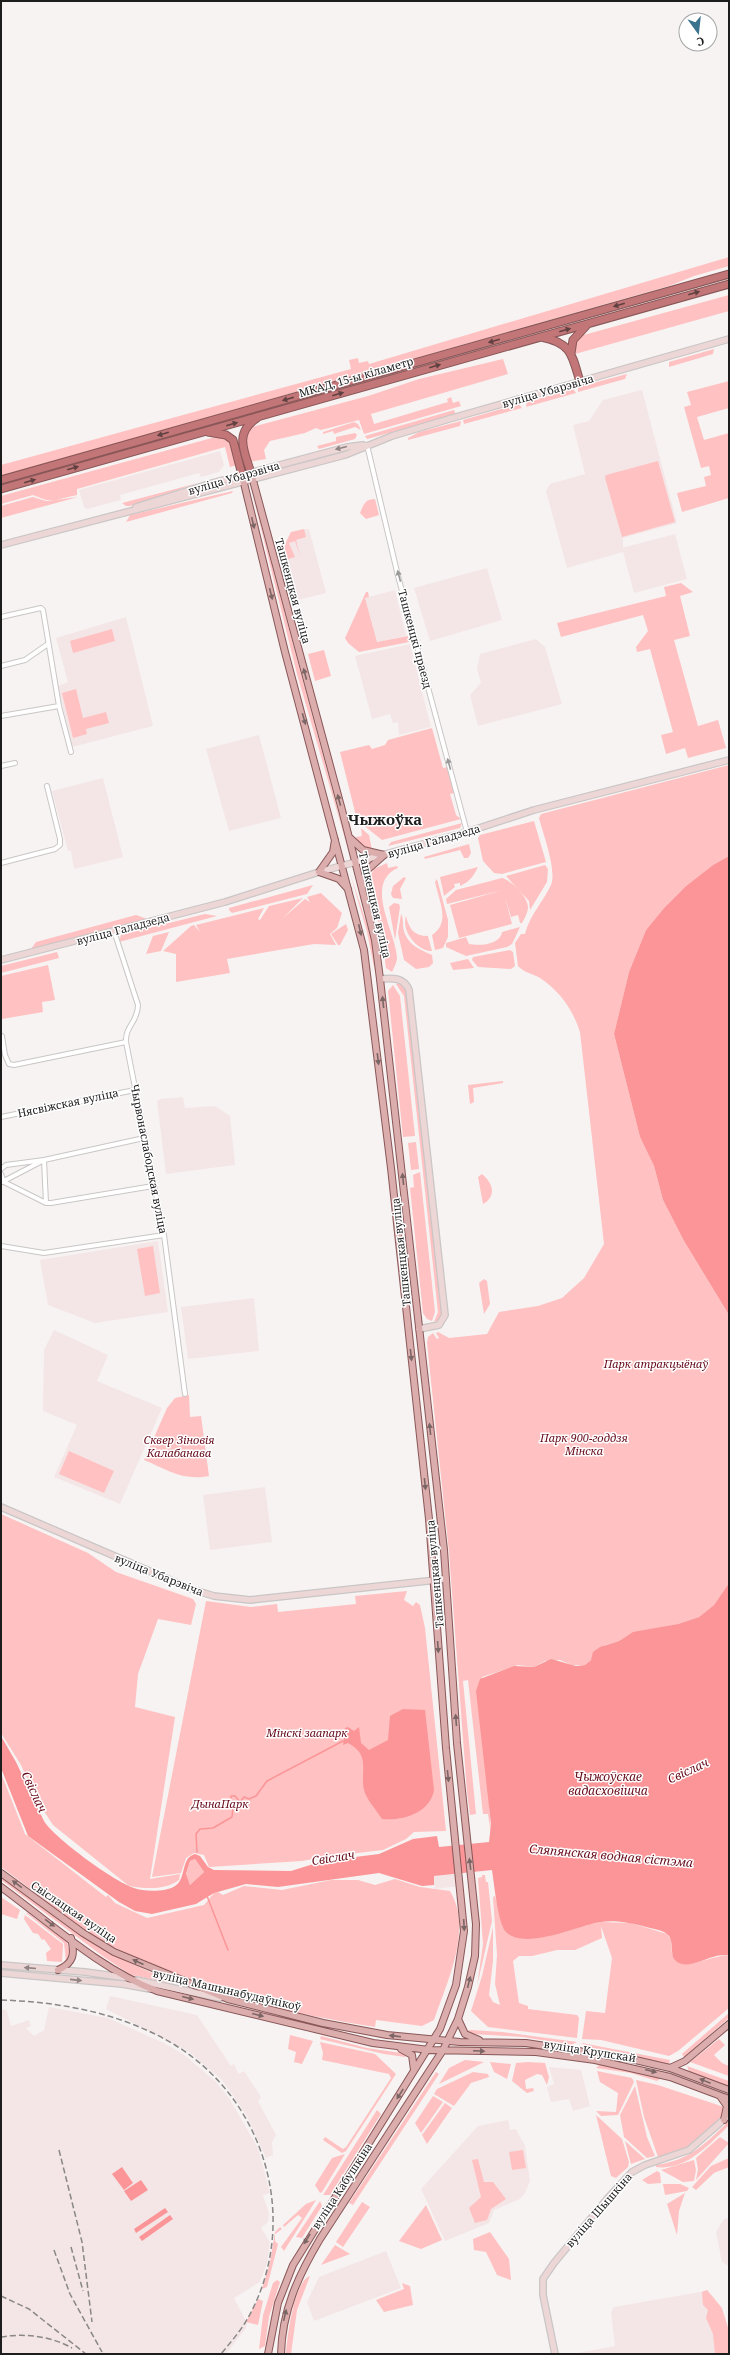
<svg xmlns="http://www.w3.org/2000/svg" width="730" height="2355" font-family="'Noto Serif',serif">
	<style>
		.built { fill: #f4e6e6 }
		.green { fill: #ffc1c1 }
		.water { fill: #fc9597; fill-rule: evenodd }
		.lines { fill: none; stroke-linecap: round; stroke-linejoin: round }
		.stream { stroke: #fc9597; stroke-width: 1.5 }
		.street-casing { stroke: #cac6c6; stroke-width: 6 }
		.secondary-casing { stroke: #cac6c6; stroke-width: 8 }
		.primary-casing { stroke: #895758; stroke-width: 8 }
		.highway-casing { stroke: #895758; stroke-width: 9 }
		.street { stroke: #fff; stroke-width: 4 }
		.secondary { stroke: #edd6d6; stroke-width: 5.5 }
		.primary { stroke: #dbadad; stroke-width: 6 }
		.highway { stroke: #c37677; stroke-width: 7 }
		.rail { stroke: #8a8787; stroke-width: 1.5; stroke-dasharray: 6 3; stroke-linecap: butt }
		.oneway { fill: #604141 }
		.oneway2 { fill: #908383 }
		.oneway3 { fill: #7c6565 }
		.oneway4 { fill: #9a9999 }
		.labels { text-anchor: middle; stroke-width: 3; stroke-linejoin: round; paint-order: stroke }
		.street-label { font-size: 11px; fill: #1e1d1d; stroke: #fff }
		.park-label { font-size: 11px; font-style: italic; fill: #650819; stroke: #fff }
		.water-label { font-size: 12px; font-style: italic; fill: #680c1b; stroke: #fff }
		.district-label { font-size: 15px; font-weight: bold; fill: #1e1d1d; stroke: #fff }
	</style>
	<rect width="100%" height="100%" fill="#f7f3f3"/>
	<!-- built -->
	<path class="built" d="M642,390L677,523L623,538V552L567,568L546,491L550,484L585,474L573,425L589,421L603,400Z
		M220,451L224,465L219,472L201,477L199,473L120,495L121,500L87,509L84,507L79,490Z
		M304,529H309L326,593L298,600L284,549L292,533Z
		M675,534L687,579L634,593L622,548Z
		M487,568L502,620L430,641L414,588Z
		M395,590L406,636L377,642L365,598Z
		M126,617L153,726L72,747L58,686L68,682L56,638Z
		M536,639L545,647L562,704L478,726L470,695L481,683L477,669L480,654Z
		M410,644L431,727L399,735L398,722L393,723L390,714L372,719L355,656Z
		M259,735L281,818L229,831L206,749Z
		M103,778L123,857L74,869L71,851H68L52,791Z
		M183,1097L185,1108L215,1106L230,1116L235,1165L166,1174L157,1101L161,1099Z
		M158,1241L168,1312L95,1323L48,1305L40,1260Z
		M254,1298L259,1351L188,1359L181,1307Z
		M54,1330L108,1355L97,1381L162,1408L120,1504L54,1477L77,1425L43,1411L44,1350Z
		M265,1487L272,1542L210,1550L203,1495Z
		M458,1874L460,1886L435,1889L433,1876Z
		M110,1996L197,2015L231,2066L234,2064L239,2074L244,2071L261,2097L258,2101L276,2135L272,2142L273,2155L266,2158L247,2116L222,2080L188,2051L106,2009Z
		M49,2007L108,2018L164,2043L183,2054L215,2081L229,2098L258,2148L270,2193L263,2195L269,2213L268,2222L261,2228L270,2242L267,2263L260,2282L234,2298L247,2323L246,2328L226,2354H1V2010L5,2009L7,2012L11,2026L29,2020L31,2026L26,2028L34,2036L44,2030Z
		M549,2067L581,2070L590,2106L573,2111L569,2099L551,2102L547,2087L554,2084Z
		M508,2120L510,2130L516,2129L525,2146L530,2181L525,2193L520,2199L494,2210L489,2223L445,2241L421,2189L478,2126Z
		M729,2218V2266L722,2262L716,2232L724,2219Z
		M386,2251L401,2288L314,2321L307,2302L319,2277Z
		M706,2291L714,2297L725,2354H572L615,2346L611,2312L614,2307Z"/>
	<!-- green -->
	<path class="green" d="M729,257V266L694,276L669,286L1,476V465L351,369L349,360L358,358L359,363L368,361L369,364Z
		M729,295V311L575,354L574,342L580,336Z
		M714,349L713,354L669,367V362Z
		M503,359L508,374L371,414L374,424L448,402L447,399L451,397L453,403L459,401L461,406L364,434L359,420L321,430L316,428L305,433L270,441L264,450L266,459L249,462L244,436L252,427L368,396L419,379Z
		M627,374L625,379L578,392V387Z
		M729,381V408L697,417L704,440L729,433V498L682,512L677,493L706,486L704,477L711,475L709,466L701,468L684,407L691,405L687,392Z
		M573,389L576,393L526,407L527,402Z
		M519,404L522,408L464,424L463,420Z
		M454,410L456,415L367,439L365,436Z
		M461,421L460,426L408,440V438L419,432Z
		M354,422L358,424L361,430L355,427L334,434L333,431L323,434V432Z
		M355,433L357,435L355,439L319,449L317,446L336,441V437Z
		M219,436L230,441L237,465L230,467L225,447L77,489V495L55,500H46L33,495L1,504V496Z
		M658,461L675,522L622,537L605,478L606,475Z
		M198,483L130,506H126L122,503Z
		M251,488L350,856L297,674Z
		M233,491L232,493L126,522L130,515Z
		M33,497L46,501L78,497L1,518V506Z
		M375,499L379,515L366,519L360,513C364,504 365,499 375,499Z
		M304,529L306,537L296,540L300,556L295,541L289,543L295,557L285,560L282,550L291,532Z
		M681,583L693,592L680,596L690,636L674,640L698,726L718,720L726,748L688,758L685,748L666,754L661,735L673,732L650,649L637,652L636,647L648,631L643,615L561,637L557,623L666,596L664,587Z
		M366,592H368L369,597L365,598L377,642L408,636L409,642L359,652L348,643L345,638Z
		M112,629L115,641L73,653L70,641Z
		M324,650L331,676L315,681L308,654Z
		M76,689L83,718L106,712L109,723L86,729L87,734L73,738L62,693Z
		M432,728L443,768L448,767L455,793L450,794L456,815L461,819L382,840L357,820L340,752L369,745L372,749L385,745L388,740Z
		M729,765V856L713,865L686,886L664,908L646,930L629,972L614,1034L640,1137L654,1166L663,1200L684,1241L729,1315V1583L714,1605L699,1617L678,1624L630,1634L619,1641L605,1645L591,1660L585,1665H572L560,1660L545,1661L534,1667L518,1665L482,1677L491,1834L488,1814H483L468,1680L463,1681L476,1814L470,1815L467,1792L449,1552L427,1343L428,1337L433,1333L437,1339L439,1338L436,1333L438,1332L449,1338L487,1334L499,1312L538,1306L562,1298L584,1278L604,1244L580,1032C573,1010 560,991 540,978C533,974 523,972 518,966L515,943L521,934H525C529,916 543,902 551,885C557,870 543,834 539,818L541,814Z
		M534,821L546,862L502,874L494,873L483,861L478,838L480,835Z
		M462,823L460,828L388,846L391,842Z
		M361,828L369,835L372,850C364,850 357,844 356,837L362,836Z
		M469,844L471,853L468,858H464L460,850L425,859L424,857Z
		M387,863L388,868L397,866L398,868C363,883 396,932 397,958C397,962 394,968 392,972L386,968L382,939L369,879L374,869Z
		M545,865L548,869L547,882L530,910L529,901L506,876Z
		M478,867C474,875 470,882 460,886V883L454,884L455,887L444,896L440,877Z
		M350,873L372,940L375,972L367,932Z
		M404,877L406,878L400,889L402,899L393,898L391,894L393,886Z
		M502,878C511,880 528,897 528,907C528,912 525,918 522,923H520L518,915L511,917L505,897L512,924L459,938L450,905L503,890L447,904L446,899L456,890Z
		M437,879L448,920V937L443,948L435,950L432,935C451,923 439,901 435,882Z
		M313,885L307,894L232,913L229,910V908Z
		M321,893L342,913L337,928L330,934L336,945L314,944L227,959L230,973L176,982V954L163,951L191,926L194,925L200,932L196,925L264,908L258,919L260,920L269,906L303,898L283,918L305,899L310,902L307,897Z
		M394,903L399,904L400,907L395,940L389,907Z
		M205,914L217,916L119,942L121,935Z
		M401,914C403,917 403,921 403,926C405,943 418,949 432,955L433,963L429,967L416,969L404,960L398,933Z
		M136,915L147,919L31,949L36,942Z
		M406,916C409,929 414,936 428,936L432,951C417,951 401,931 406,916Z
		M346,924L348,930L340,945H338L331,934Z
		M520,927L512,944L507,947L466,956L446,947V943L466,937L469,944C480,946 500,945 502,932Z
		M169,932L161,951L146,954L153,936Z
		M510,950L513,952L515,966L511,969L478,967L472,960L473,957Z
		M57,952L59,958L1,973V966Z
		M468,959L474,968L453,970L450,963Z
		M48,965L55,1000L42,1002L43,1012L2,1019L1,976Z
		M400,983L407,992L443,1315L440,1320L434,1322L438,1312L404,996L396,984Z
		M393,985L400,996L415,1136L403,1137L388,991Z
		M503,1081V1083L473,1088L474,1102L470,1104L468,1085Z
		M416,1142L419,1169L411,1170L408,1143Z
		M420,1172L435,1312L432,1321L427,1319L423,1313L410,1188L414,1187L413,1175Z
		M482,1174C493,1183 497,1196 483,1204L478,1177Z
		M153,1246L160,1293L145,1296L137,1249Z
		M484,1279L487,1281L490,1304L484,1314L479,1283Z
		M189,1395L190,1417L201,1416L209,1476C182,1481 168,1470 144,1460L167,1408L175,1398Z
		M69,1451L114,1471L104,1493L59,1474Z
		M1,1514L88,1553L116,1572L193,1599L196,1604L191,1625L158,1619L138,1674L135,1707L175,1717L150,1879L180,1874L179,1880C166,1890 146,1889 129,1886L53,1825L36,1799L21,1765L1,1733Z
		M407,1591L404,1600L413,1606L416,1602L420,1605L425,1628L446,1831L414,1832L406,1839L383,1850L324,1857L302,1861L209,1867L204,1855L194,1853L186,1858L181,1873L152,1877L206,1601L251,1607L277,1604L278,1612L356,1604L355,1596Z
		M1,1773L25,1834L106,1897L108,1895L115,1903L147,1918L204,1905L214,1893L218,1892L223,1895L244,1886L282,1890L331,1880H358L375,1885L395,1879L420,1887L450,1891C473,1929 447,1982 434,2020L422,2026L376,2020L375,2027C278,2012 181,1988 96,1937C63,1917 33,1890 1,1867Z
		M195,1859L204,1872L190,1885L186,1875L190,1861Z
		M482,1875H485L486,1882H488L492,1921L477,1986L483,1944L478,1878L482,1877Z
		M1,1878L77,1932L128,1962L176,1984L131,1975L104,1957L1,1880Z
		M495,1896L503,1927L545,1936L600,1922L631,1923L667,1934L671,1940L672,1954L680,1963C696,1966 712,1956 729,1955V2008L678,2051L669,2056L601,2040L582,2039L586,2011L605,2013L612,1958L601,1926L602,1938L575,1950H557L532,1956H519L513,1961L519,2003L528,2006V2009L577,2015L579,2018L577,2038L488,2027L471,2011L482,1976L493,1927V1961L489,1995L493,2002L500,2005L495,1984L497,1955L493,1897Z
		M1,1897L20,1910L17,1919L1,1914Z
		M26,1913H28L67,1942L71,1955L66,1962L64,1943Z
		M25,1915L63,1944L62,1962L47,1961L46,1953L51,1949L44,1939L42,1940L38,1934L33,1933L24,1919Z
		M729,2013V2018L684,2057L682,2054Z
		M471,2030L502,2032L577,2042L571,2045L523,2037L472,2034L465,2031Z
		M290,2035L313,2041L302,2064L294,2062L296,2052L288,2049Z
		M321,2036L367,2048L408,2054L405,2057L384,2054L320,2039Z
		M719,2039L725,2045L714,2055L722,2063L729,2066V2076L690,2062Z
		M320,2042L375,2054L396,2074L346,2151L342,2153L323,2140L325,2137L343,2149L346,2147L391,2078L389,2074L322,2060L323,2053Z
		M582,2043L670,2060L669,2064L585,2047Z
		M465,2060L484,2062L439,2084L449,2068Z
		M490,2062L511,2064L507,2079L494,2072Z
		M528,2062L545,2063L549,2077L547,2085L542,2075L537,2074L525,2080L526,2089L533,2088L534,2091L527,2093L512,2081L516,2063Z
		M600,2064L661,2078L657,2081L631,2073L596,2068Z
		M687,2066L729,2081V2086L689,2071Z
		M597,2071L632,2078L634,2082L618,2115L601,2116L596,2111L616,2112L618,2093L600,2082Z
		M436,2072L439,2074L353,2205L349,2203Z
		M473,2072L488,2074L489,2077L471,2083L454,2106L434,2094L437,2089Z
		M636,2080L658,2085L718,2105L726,2108L724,2115L685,2150L658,2157L644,2117Z
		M635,2086L647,2137L655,2156L647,2158L624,2137L620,2115Z
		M433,2096L443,2102L421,2133L415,2123Z
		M445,2103L452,2108L427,2144L422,2135Z
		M377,2110L381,2114L330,2195H323Z
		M596,2115L622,2139L629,2162L628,2167L616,2178L611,2176Z
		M729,2121V2125C710,2144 686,2171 656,2167V2165C691,2160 704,2144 729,2121Z
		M720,2137L729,2143L696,2180L698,2169L696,2158Z
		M625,2141L645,2159L631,2164Z
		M523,2150L526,2168L512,2170L509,2152Z
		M345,2154L322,2192L320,2193L315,2185L332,2158Z
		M729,2158V2167L714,2173L696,2190L692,2187L711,2166Z
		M478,2159L484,2182H493L506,2199L491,2209L487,2220L475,2223L469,2208L481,2197L472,2160Z
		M694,2160L696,2170L694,2181L683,2182L661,2170Z
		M657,2171L660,2173L661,2183L648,2184L642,2180Z
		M663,2184H680L689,2188L687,2191L665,2195Z
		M685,2193L679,2211L677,2235L667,2204Z
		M316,2200L284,2251L281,2247L302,2218L298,2215L284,2227L283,2225L306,2204Z
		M320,2201L322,2206L302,2238L296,2237Z
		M362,2202L370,2207L343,2247L336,2242Z
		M426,2205L442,2240L421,2249L399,2241Z
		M280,2227L282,2229L275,2234V2241L278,2244L267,2287L262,2289L270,2262L275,2232Z
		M490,2232L509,2259L511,2280L497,2275L486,2252L474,2250L473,2239Z
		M335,2245L350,2254L321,2265Z
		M310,2276L297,2310L291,2354H286C287,2339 294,2281 310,2276Z
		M277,2280L280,2282L269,2317L265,2346L259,2349L263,2315L273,2283Z
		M402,2283L410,2286L413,2305L384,2312L376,2300L404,2289Z
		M707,2290L722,2308L729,2331V2354H715L713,2334L706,2318L708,2310L703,2305L702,2292Z
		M258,2299L263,2301L258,2325L246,2322Z"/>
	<!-- water -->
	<path class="water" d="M729,856V1315L684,1241L663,1200L654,1166L640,1137L614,1034L629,972L646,930L664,908L686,886L713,865Z
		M729,1583V1955C724,1955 718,1955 713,1957C701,1960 681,1972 673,1957C671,1950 673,1942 669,1936C664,1930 654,1929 646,1927C632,1923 616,1920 601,1922C579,1925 525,1951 506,1932C498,1924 494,1883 492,1870L434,1876V1885L422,1886L379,1873L278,1887L246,1884L214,1893L196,1904L152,1914L135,1911L119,1902L28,1836L1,1768V1736L16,1762L44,1821C54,1838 115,1882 134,1888C144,1892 166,1892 175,1886C187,1879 180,1858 195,1854L200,1856L208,1867L214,1870L291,1871L323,1861L379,1854L413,1839L437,1836L439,1847L489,1842L491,1824L476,1691L480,1679L514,1666L534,1667L551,1659L576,1666L585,1665L591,1660L593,1652L600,1647L619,1641L633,1632L678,1624L699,1617L714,1605ZM195,1859L204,1872L190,1885L186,1874L190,1861Z
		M403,1709L425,1710L434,1790C430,1813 403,1821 382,1819C377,1811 368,1801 365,1793C358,1774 373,1756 348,1743L343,1745L345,1728L348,1727L354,1731L359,1727L361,1743L369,1750L388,1740L390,1716Z
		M122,2167L133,2183L124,2190L112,2174Z
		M141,2180L148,2190L131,2201L124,2191Z
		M165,2208L168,2212L136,2233L134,2229Z
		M170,2215L173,2219L142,2241L139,2237Z"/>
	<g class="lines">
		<!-- stream -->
		<path class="stream" d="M197,1852L196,1834L200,1829L213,1828L232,1817L233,1807L230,1803L231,1796H235L240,1802L244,1797L249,1799L256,1796L267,1781L343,1741
			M207,1896L228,1950"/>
		<!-- street casing -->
		<g class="street-casing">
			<path id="street" d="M367,445L398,576L467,832
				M1,617L41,608L43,610L59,706L71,752
				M1,666L25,660L48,644
				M1,716L59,706
				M1,766L15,763
				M1,863L55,849L60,845V839L47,786
				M114,931L138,1005C138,1022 125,1026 126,1042L164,1235L185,1394
				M2,1036L5,1055L9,1064L14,1065L126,1042
				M1,1117L135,1090
				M1,1169L6,1165L44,1160L46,1203
				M1,1174L4,1182L46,1203H51L153,1186
				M2,1182L44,1160L144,1138
				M1,1246L44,1253L164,1235"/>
		</g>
		<!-- secondary casing -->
		<g class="secondary-casing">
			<path id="secondary" d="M136,507L212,483L347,447L363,445
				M1,545L345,455L392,436L449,419L729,339
				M1,960L225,902L319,872L467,832L534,810L729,760
				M380,979C392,978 404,977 409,990L445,1315L439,1325L419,1329
				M1,1507L191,1589L214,1596L250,1600L446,1579
				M1,1965L85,1972L128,1978
				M1,1973L122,1984L150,1989
				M136,1980L220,1998
				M555,2354L543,2295V2279L554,2263L607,2199L632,2172L645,2165L689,2150L729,2115"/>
		</g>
		<!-- primary casing -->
		<g class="primary-casing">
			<path id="primary" d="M251,473L342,810L375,940L380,979L444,1550L457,1743L476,1924L475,1956L468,1987L458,2019L443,2050L320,2239C298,2276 282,2311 281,2354
				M242,475L285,652L364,950L391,1168L429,1519L446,1748L464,1931L456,1985L440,2029L293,2265L278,2303L268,2354
				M350,838L363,850L384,855
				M335,840L333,852L319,872L339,879L348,889
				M362,887L366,871L384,855
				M1,1873L83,1933L114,1952L228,1999L323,2023L387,2035L460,2042L526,2043L631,2059L670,2068L729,2090
				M1,1887C49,1922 101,1970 157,1991L373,2043L429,2050L536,2052L595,2060L670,2077L729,2099
				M58,1970C74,1963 75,1954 71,1938
				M458,2019L465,2034L479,2040
				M401,2049L412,2055L414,2070
				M670,2068L685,2061L729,2024
				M720,2096L727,2106L724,2120"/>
		</g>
		<!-- highway casing -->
		<g class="highway-casing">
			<path id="highway" d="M541,337C572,343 572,355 580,382
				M571,353L573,340L586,326
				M208,432L226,435L233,440L242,475
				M251,473C244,451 234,433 257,418
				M1,480L729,274
				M1,489L729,284"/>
		</g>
		<!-- street -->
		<use href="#street" class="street"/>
		<!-- secondary -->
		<use href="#secondary" class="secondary"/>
		<!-- primary -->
		<use href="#primary" class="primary"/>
		<!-- highway -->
		<use href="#highway" class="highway"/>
		<!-- rail -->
		<path class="rail" d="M1,2000C61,2002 122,2013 175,2045C269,2103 302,2228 245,2323C238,2334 229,2344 221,2354
			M59,2150L82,2242L92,2322
			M71,2247L83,2291
			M54,2250L70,2294L102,2352
			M1,2296L29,2309L86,2354
			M1,2337C24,2333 51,2336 72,2348"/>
	</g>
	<!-- one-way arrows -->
	<defs><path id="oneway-solid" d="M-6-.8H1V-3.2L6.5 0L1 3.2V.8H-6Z"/></defs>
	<g class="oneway">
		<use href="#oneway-solid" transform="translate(694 293) rotate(-16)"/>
		<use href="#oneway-solid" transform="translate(619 305) rotate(164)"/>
		<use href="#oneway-solid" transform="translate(565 330) rotate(-16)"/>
		<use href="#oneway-solid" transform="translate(494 341) rotate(164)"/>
		<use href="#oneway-solid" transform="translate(435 366) rotate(-16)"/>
		<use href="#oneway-solid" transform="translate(338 394) rotate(-16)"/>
		<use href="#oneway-solid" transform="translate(288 399) rotate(164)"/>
		<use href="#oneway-solid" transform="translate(232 424) rotate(-16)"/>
		<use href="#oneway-solid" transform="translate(163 434) rotate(164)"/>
		<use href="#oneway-solid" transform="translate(73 468) rotate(-16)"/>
		<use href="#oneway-solid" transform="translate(30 481) rotate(-16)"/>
	</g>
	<g class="oneway2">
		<use href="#oneway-solid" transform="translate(341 448) rotate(166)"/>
		<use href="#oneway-solid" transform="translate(30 1968) rotate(-175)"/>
		<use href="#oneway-solid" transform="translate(76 1980) rotate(6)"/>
	</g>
	<g class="oneway3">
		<use href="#oneway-solid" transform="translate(253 523) rotate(77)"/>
		<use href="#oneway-solid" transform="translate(271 594) rotate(76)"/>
		<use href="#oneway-solid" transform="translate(305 674) rotate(-105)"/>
		<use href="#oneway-solid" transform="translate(304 719) rotate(74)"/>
		<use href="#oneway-solid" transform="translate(339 800) rotate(-105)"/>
		<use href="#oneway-solid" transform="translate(360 930) rotate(77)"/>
		<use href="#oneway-solid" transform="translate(383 1002) rotate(-96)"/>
		<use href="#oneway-solid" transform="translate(378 1059) rotate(83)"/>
		<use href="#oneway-solid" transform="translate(403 1179) rotate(-96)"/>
		<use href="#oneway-solid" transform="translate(411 1355) rotate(84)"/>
		<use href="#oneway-solid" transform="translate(430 1429) rotate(-96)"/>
		<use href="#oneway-solid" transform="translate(425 1484) rotate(84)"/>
		<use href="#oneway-solid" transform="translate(438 1647) rotate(86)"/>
		<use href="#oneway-solid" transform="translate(456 1720) rotate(-94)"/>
		<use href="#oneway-solid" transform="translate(448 1776) rotate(84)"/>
		<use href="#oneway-solid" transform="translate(470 1864) rotate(-97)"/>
		<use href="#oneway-solid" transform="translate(17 1884) rotate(-144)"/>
		<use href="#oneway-solid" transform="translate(50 1923) rotate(36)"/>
		<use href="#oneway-solid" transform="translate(464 1925) rotate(87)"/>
		<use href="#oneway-solid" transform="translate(138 1962) rotate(-156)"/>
		<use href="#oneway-solid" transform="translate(469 1982) rotate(-76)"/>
		<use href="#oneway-solid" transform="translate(188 1998) rotate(14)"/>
		<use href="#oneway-solid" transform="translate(258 2015) rotate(14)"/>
		<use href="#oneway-solid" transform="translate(395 2036) rotate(-173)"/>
		<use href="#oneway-solid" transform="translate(479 2051) rotate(2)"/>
		<use href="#oneway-solid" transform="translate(651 2071) rotate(14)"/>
		<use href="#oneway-solid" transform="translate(705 2081) rotate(-158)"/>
		<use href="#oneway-solid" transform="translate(400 2094) rotate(123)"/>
		<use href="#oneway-solid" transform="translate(307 2239) rotate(122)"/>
		<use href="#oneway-solid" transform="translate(285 2315) rotate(-77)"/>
	</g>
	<g class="oneway4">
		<use href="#oneway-solid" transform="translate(399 576) rotate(-105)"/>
		<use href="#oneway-solid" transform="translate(449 764) rotate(-105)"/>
	</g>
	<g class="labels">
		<!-- street labels -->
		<g class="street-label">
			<text transform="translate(356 377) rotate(-16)" y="4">МКАД, 15-ы кіламетр</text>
			<text transform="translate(548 391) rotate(-16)" y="4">вуліца Убарэвіча</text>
			<text transform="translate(234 478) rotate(-16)" y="4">вуліца Убарэвіча</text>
			<text transform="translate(293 591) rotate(75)" y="4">Ташкенцкая вуліца</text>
			<text transform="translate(415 639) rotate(75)" y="4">Ташкенцкі праезд</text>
			<text transform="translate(434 841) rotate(-16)" y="4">вуліца Галадзеда</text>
			<text transform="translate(375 905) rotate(77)" y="4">Ташкенцкая вуліца</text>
			<text transform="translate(123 929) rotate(-15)" y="4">вуліца Галадзеда</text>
			<text transform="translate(68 1103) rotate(-12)" y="4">Нясвіжская вуліца</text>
			<text transform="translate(149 1159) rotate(79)" y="4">Чырвонаслабодская вуліца</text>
			<text transform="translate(401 1252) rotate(-96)" y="4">Ташкенцкая вуліца</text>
			<text transform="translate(435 1574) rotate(-95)" y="4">Ташкенцкая вуліца</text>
			<text transform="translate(159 1575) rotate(22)" y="4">вуліца Убарэвіча</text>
			<text transform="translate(74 1912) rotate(34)" y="4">Свіслацкая вуліца</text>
			<text transform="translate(227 1990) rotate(13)" y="4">вуліца Машынабудаўнікоў</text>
			<text transform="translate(590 2051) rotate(9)" y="4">вуліца Крупскай</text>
			<text transform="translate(342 2186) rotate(-57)" y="4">вуліца Кабушкіна</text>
			<text transform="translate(599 2210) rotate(-49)" y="4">вуліца Шышкіна</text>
		</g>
		<!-- park labels -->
		<g class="park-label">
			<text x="656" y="1368">Парк атракцыёнаў</text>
			<text x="584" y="1442">Парк 900-годдзя<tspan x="584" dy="13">Мінска</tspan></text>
			<text x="179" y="1444">Сквер Зіновія<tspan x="179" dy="13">Калабанава</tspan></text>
			<text x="307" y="1737">Мінскі заапарк</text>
			<text x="220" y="1808">ДынаПарк</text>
		</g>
		<!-- water labels -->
		<g class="water-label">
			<text transform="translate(688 1771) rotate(-25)" y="4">Свіслач</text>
			<text x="608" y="1781">Чыжоўскае<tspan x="608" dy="14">вадасховішча</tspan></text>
			<text transform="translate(34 1792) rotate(65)" y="4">Свіслач</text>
			<text transform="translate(611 1856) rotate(5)" y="4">Сляпянская водная сістэма</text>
			<text transform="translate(333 1858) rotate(-9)" y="4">Свіслач</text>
		</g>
		<!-- district labels -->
		<g class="district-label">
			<text x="385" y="825">Чыжоўка</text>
		</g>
	</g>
	<!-- border -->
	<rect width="730" height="2355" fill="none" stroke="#1e1d1d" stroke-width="4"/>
	<!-- north arrow -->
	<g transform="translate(698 32) rotate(165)"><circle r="19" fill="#ffffff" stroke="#a5a5a5"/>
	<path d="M0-3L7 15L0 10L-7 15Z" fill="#3a738d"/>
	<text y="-6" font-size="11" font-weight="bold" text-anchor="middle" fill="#1e1d1d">С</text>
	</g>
</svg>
